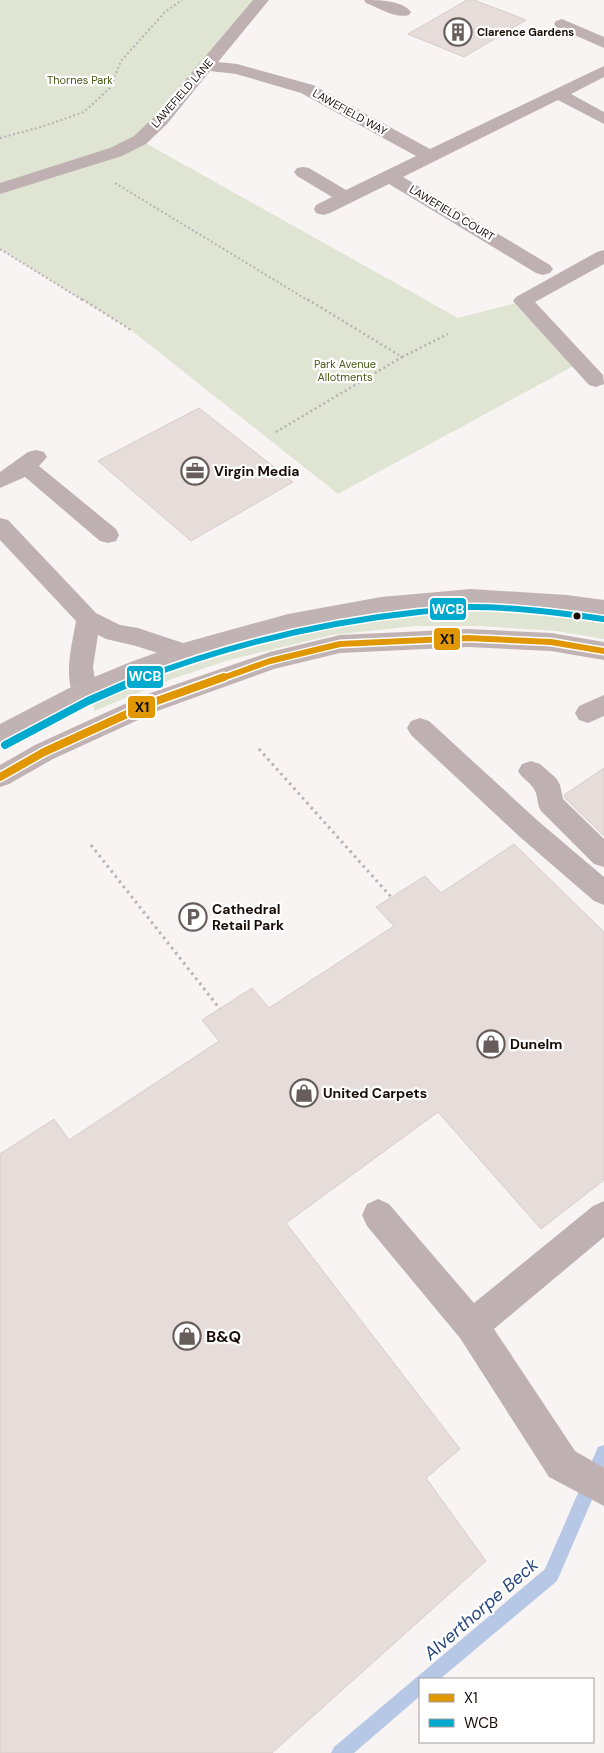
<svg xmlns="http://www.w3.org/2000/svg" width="604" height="1753" font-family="'DM Sans',sans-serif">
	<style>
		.green { fill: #dfe5d2 }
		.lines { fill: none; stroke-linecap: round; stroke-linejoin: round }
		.stream { fill: #b7c7e6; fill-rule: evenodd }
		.building { fill: #e6ddda; stroke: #d6cdca }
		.path-far2 { stroke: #bbb1b2; stroke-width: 2; stroke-dasharray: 2 2.5; stroke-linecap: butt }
		.path-far1 { stroke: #bbb1b2; stroke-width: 2.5; stroke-dasharray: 2 3; stroke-linecap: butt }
		.path { stroke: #bbb1b2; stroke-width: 3; stroke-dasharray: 2.5 4; stroke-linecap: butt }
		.minor { fill: #bfb1b2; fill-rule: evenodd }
		.major { fill: #c1b2b3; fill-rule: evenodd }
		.bus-1-far1-casing { stroke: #fff; stroke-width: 9 }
		.bus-1-casing { stroke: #fff; stroke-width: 11 }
		.bus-2-far1-casing { stroke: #fff; stroke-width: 9 }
		.bus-2-casing { stroke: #fff; stroke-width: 11 }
		.bus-1-far1 { stroke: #e19701; stroke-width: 6 }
		.bus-1 { stroke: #e19701; stroke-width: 8 }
		.bus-2-far1 { stroke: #00a9ce; stroke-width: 6 }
		.bus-2 { stroke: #00a9ce; stroke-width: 8 }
		.bus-dot { fill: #190c07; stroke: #fff; stroke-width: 2 }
		.labels { text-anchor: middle; stroke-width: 4.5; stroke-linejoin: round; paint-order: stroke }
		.far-poi-label { font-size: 11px; font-weight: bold; fill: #190c07; stroke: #fff; text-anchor: start }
		.far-park-label { font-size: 11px; fill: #475d17; stroke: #fff }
		.far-street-label { font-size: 11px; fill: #190c07; stroke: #fff }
		.poi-label { font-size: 14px; font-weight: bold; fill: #190c07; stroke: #fff; text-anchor: start }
		.near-poi-label { font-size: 16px; font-weight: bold; fill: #190c07; stroke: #fff; text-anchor: start }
		.near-water-label { font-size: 18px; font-style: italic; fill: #2a487e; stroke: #fff }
		.line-badge { stroke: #fff; stroke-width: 2 }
		.badge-label { font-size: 14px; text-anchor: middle; font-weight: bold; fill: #fff }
		.pale-badge-label { font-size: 14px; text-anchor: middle; font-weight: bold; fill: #111 }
	</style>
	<rect width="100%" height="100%" fill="#f8f4f3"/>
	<!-- green -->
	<path class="green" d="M0,0H261L140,140L458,318L523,301L579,363L338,494L131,330L0,249Z
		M488,611L580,618L604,622V639L556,631L480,626H415L332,635L229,660L172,679L94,711L93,702L186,664L301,630L387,618Z"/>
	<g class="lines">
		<!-- stream -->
		<path class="stream" d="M604,1445V1472L557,1581L440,1679H420V1696L354,1753H331L334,1747L545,1569L598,1447Z"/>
	</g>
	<!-- building -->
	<path class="building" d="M467,0H474L526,20L464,57L408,34Z
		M199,408L293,482L191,541L98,461Z
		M604,768V836L565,798L564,795Z
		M514,844L604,932V1180L541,1229L438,1112L286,1223L460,1449L426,1478L486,1561L272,1753H0V1154L54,1119L69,1140L219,1041L202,1020L252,988L269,1008L394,926L376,907L425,876L441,893Z"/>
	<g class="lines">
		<!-- path-far2 -->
		<path class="path-far2" d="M0,138L41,127L84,112L110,88L121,61L165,12L182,0
			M115,183L309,301
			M0,249L84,301"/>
		<!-- path-far1 -->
		<path class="path-far1" d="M82,299L131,330
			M402,357L448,334
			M276,432L402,357L307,299"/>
		<!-- path -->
		<path class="path" d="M259,749L392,898
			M91,845L220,1009"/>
		<!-- minor -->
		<path class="minor" d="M253,0H269L218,62L237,64L313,85L430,149L604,66V77L571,94L604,112V124L558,100L403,177L550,265L553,269L550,273L543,275L536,273L389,184L330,213L323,215L316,213L314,209L316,205L332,197L297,176L294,172L297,168L303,167L309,168L346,190L416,156L301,93L236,74L210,71L167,124L146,144L122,156L0,194V183L110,148L134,136L155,116Z
			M364,0C378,0 402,0 411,12L409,15C396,19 379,8 366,3Z
			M562,19L604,37V48L556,27L554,24L556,21Z
			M604,250V264L535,302L603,375L604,384L596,387L589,385L513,301L516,297L597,252Z
			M36,450L44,452L47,457L39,466L116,529L119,535L116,541L108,543L100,541L25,477L0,488V472L28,452Z
			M0,518L8,520L96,613L120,625L138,628L192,646L195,652L192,658L183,661L136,646L106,639L98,635L93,667L97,692L93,699L84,701L75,699C63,676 72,645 76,621L0,540Z
			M604,695V716L588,723L579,720L575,713L579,706Z
			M420,718L429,721L538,821L604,877V905L594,901L520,837L411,735L407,728L411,721Z
			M531,761L540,764L556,778L560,785L563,799L604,839V867L594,864L541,811C537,805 538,797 535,791C532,783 522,779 518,771L522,764Z
			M378,1199L389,1204L474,1303L593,1206L604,1201V1237L494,1329L575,1451L604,1468V1506L549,1477L460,1338L367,1226L362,1215L367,1204Z"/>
		<!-- major -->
		<path class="major" d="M471,589L567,595L604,600V618L567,613L471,605L381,615L288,632L189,659L146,675L93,699L9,743L0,746V724L75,685L128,663L183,643L288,614L381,597Z
			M468,629L551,633L604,642V660L551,651L468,647L340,653L274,669L160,710L53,759L9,784L0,787V765L35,745L142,696L270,652L340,635Z"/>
		<!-- bus-1-far1 casing -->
		<g class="bus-1-far1-casing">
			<path id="bus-1-far1" d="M220,679L270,661L340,644L468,638L551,642L604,651"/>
		</g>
		<!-- bus-1 casing -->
		<g class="bus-1-casing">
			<path id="bus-1" d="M0,777L44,752L151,703L224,677"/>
		</g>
		<!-- bus-2-far1 casing -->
		<g class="bus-2-far1-casing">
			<path id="bus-2-far1" d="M140,679C229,645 324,622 419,612C436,611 454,607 471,607C513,607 562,613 603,619"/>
		</g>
		<!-- bus-2 casing -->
		<g class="bus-2-casing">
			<path id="bus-2" d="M5,745L88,701L143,677"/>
		</g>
		<!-- bus-1-far1 -->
		<use href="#bus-1-far1" class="bus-1-far1"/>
		<!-- bus-1 -->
		<use href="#bus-1" class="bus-1"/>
		<!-- bus-2-far1 -->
		<use href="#bus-2-far1" class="bus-2-far1"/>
		<!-- bus-2 -->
		<use href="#bus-2" class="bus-2"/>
	</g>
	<!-- icons -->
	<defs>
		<g id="building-ring" transform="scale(1.4375)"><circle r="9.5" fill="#fff" stroke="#675d5a" stroke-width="1.5"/><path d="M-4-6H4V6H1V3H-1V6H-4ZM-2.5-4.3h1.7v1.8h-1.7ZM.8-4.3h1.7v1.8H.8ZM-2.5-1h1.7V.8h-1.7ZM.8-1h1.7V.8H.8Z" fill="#675d5a"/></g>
		<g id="office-ring" transform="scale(1.4375)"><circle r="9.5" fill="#fff" stroke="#675d5a" stroke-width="1.5"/><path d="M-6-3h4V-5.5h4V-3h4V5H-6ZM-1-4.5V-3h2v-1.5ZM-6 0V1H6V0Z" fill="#675d5a"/></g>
		<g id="parking-ring" transform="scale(1.4375)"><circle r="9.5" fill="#fff" stroke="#675d5a" stroke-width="1.5"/><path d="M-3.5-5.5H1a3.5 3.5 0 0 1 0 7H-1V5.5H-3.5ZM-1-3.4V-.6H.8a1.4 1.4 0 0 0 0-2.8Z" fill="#675d5a"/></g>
		<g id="shop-ring" transform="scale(1.4375)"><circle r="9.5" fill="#fff" stroke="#675d5a" stroke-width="1.5"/><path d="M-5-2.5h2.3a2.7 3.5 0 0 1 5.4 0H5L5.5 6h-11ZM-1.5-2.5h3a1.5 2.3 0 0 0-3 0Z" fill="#675d5a"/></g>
	</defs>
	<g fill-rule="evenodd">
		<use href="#building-ring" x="458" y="32"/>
		<use href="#office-ring" x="195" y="471"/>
		<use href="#parking-ring" x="193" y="917"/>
		<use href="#shop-ring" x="491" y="1044"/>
		<use href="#shop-ring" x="304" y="1093"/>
		<use href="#shop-ring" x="187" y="1336"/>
	</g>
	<!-- markers -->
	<circle class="bus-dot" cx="577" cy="616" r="4.5"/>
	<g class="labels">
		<!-- far-poi labels -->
		<g class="far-poi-label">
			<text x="477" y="36">Clarence Gardens</text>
		</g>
		<!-- far-park labels -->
		<g class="far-park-label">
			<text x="80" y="84">Thornes Park</text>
			<text x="345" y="368">Park Avenue<tspan x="345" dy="13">Allotments</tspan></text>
		</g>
		<!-- far-street labels -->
		<g class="far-street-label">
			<text transform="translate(182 93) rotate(-49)" y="4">LAWEFIELD LANE</text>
			<text transform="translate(350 112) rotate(29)" y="4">LAWEFIELD WAY</text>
			<text transform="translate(452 213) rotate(31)" y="4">LAWEFIELD COURT</text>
		</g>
		<!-- poi labels -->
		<g class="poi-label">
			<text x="214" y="476">Virgin Media</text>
			<text x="212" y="914">Cathedral<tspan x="212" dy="16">Retail Park</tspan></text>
			<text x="510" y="1049">Dunelm</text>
			<text x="323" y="1098">United Carpets</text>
		</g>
		<!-- near-poi labels -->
		<g class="near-poi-label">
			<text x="206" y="1342">B&amp;Q</text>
		</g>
		<!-- near-water labels -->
		<g class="near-water-label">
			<text transform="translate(481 1609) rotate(-41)" y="6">Alverthorpe Beck</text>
		</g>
	</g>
	<g class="line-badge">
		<rect x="429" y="597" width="38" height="24" rx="5" fill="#00a9ce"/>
		<rect x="433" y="627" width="28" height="24" rx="5" fill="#e19701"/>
		<rect x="126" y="665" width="38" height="24" rx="5" fill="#00a9ce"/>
		<rect x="127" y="695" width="29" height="24" rx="5" fill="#e19701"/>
	</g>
	<g class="badge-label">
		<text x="448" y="614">WCB</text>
		<text x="145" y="681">WCB</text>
	</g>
	<g class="pale-badge-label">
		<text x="447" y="644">X1</text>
		<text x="142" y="712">X1</text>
	</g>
	<!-- legend -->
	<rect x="419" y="1678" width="175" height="65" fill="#ffffff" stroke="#a39e9c"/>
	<rect x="429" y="1694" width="25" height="8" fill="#e19701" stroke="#a39e9c"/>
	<text x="464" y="1703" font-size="15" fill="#190c07">X1</text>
	<rect x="429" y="1719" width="25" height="8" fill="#00a9ce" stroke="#a39e9c"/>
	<text x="464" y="1728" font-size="15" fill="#190c07">WCB</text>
</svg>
